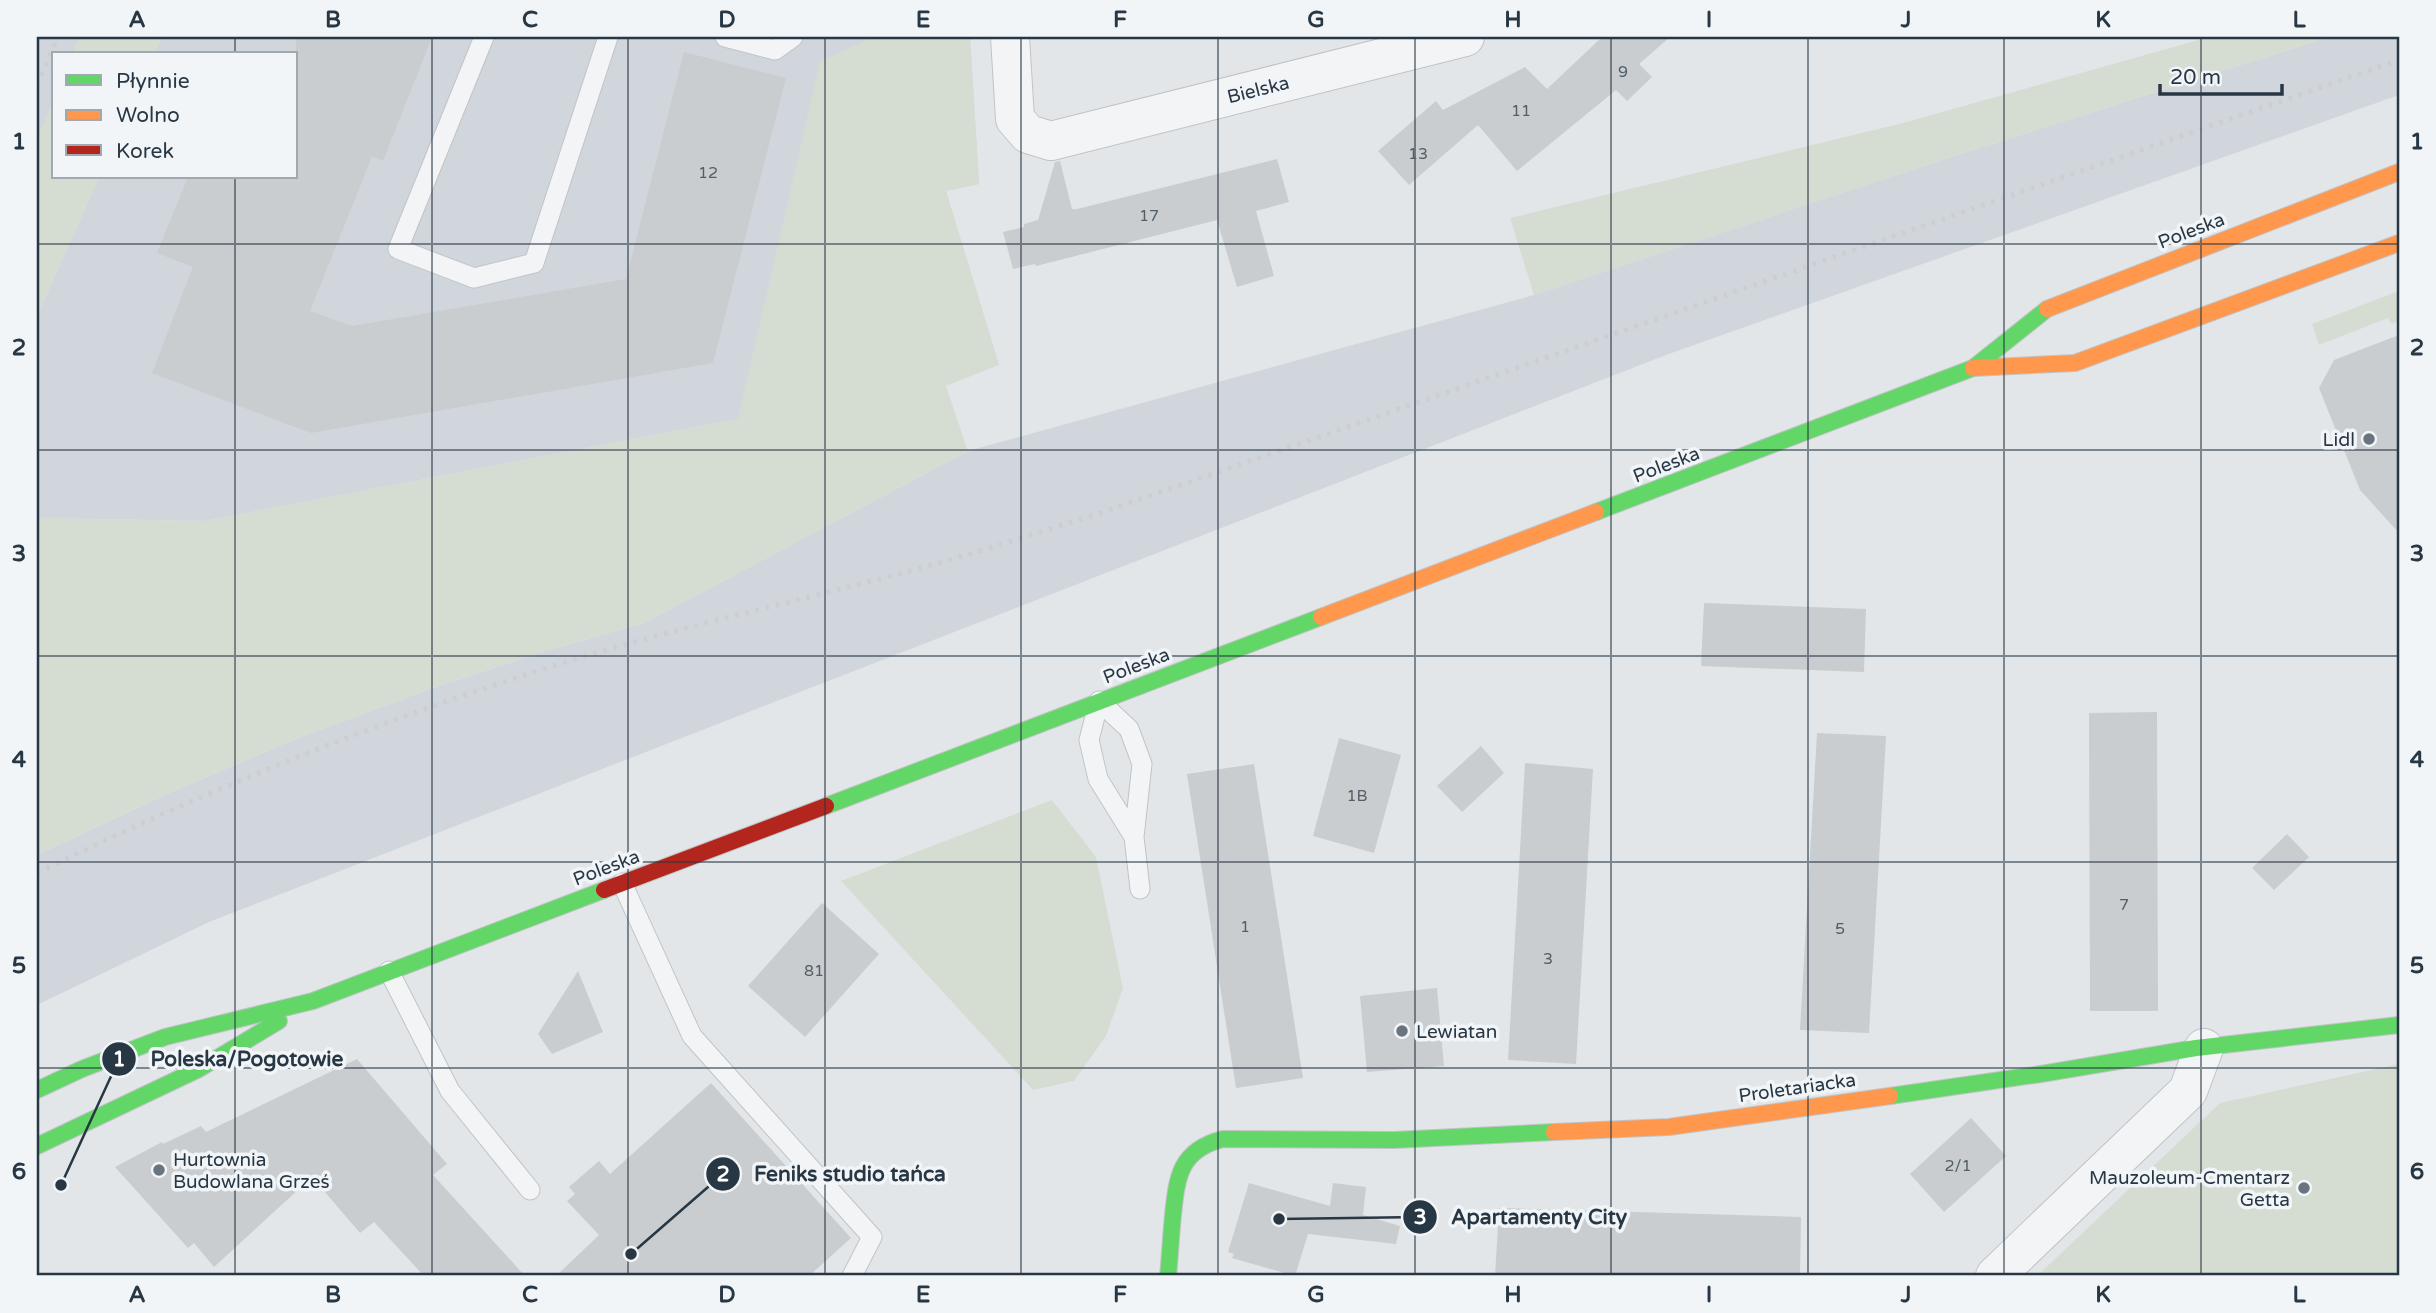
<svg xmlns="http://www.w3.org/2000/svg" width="2436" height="1313" font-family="'Varela Round',sans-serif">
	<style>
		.built { fill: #d1d6dc }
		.green { fill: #d5ddd3 }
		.building { fill: #c9cdcf }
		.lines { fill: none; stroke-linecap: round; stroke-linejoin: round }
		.lane-casing { stroke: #c1c4c7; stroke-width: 21 }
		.street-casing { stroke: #c1c4c7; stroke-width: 40 }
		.fast-casing { stroke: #c1c4c7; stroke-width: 18 }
		.slow-casing { stroke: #c1c4c7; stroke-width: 18 }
		.jam-casing { stroke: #c1c4c7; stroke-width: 18 }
		.lane { stroke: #f3f4f5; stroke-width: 19 }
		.street { stroke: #f3f4f5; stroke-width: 38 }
		.fast { stroke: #63d668; stroke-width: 16 }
		.slow { stroke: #ff974d; stroke-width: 16 }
		.jam { stroke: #b3261e; stroke-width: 16 }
		.rail { stroke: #ccced0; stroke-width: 5; stroke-dasharray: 3.5 7; stroke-linecap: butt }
		.grid { fill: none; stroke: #283744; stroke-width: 2; stroke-opacity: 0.55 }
		.poi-dot { fill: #69747e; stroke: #f1f5f8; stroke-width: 2.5 }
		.labels { text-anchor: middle; stroke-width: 7; stroke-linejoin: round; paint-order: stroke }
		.number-label { font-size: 16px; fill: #525e68 }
		.street-label { font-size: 19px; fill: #283744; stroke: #f1f5f8 }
		.poi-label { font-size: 19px; fill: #283744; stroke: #f1f5f8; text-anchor: end }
		.leader { fill: none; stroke: #283744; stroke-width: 2.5 }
		.callout-dot { fill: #283744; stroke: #f1f5f8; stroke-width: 2.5 }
		.mark-label { font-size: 21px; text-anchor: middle; font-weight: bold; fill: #fff }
		.callout-label { font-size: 21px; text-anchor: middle; font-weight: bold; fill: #283744; stroke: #f1f5f8; stroke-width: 7; stroke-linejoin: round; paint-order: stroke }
		.neatline { fill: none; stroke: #283744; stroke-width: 2.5 }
		.grid-label { font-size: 23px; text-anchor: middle; font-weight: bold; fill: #283744 }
	</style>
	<rect width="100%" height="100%" fill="#e3e6e9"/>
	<!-- built -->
	<path class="built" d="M37,37H110L104,54H54V177L37,266Z
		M162,37H970L979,184L946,191L999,365L738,419L205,521L37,518V316L99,177H296V54H154Z
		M2329,37H2399V95L1666,355L209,922L37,1005V855L167,794L298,738L441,685L549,650L644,623L968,451L1534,295L1926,165Z"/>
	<!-- green -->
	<path class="green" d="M80,37H162L154,54H72Z
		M873,37H970L979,184L946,191L999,365L946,386L968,451L644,623L549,650L441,685L298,738L167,794L37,855V518L205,521L738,419L820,62Z
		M2209,37H2329L1926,165L1534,295L1510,218L1903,123Z
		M54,98V177H99L37,316V140Z
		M2399,291V321L2391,324L2388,318L2319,345L2312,324Z
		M1052,800L1096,857L1123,988L1106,1036L1074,1081L1033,1090L841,881Z
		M2399,1064V1276H2037L2220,1103Z"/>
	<!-- building -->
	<path class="building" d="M296,37H432L383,161L372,157L310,311L352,326L626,279L684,52L786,78L713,363L311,433L152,373L193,267L157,253L188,177H296Z
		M1602,37H1670L1639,64L1652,77L1627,101L1616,90L1517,171L1478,125L1409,185L1378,151L1436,101L1443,110L1525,67L1547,89Z
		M1277,159L1289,202L1256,211L1274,276L1237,287L1217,220L1036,266L1035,264L1013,269L1003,232L1024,227V224L1038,220L1055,162L1060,161L1072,209H1077Z
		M2399,335V533L2360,490L2319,388L2334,360Z
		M1704,603L1866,609L1864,672L1701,666Z
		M2157,712L2158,1011H2090L2089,713Z
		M1817,733L1886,736L1869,1033L1800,1030Z
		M1339,738L1401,755L1374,853L1313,836Z
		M1481,746L1504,773L1462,812L1437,786Z
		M1525,763L1593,769L1576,1064L1508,1060Z
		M1254,764L1303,1078L1236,1088L1187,774Z
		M2287,834L2309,857L2274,890L2252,868Z
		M822,903L879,954L805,1037L748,986Z
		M578,971L603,1032L552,1054L538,1034Z
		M1437,988L1444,1066L1367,1072L1360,996Z
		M357,1059L447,1164L433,1175L525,1276H424L374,1222L360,1233L312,1177L214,1267L194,1243L188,1248L115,1167L162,1142L163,1144L201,1126L206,1132Z
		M711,1083L851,1238L809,1276H556L599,1235L567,1201L575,1194L569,1187L599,1161L610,1174Z
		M1971,1118L2006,1156L1944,1212L1910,1174Z
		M1249,1183L1330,1206L1333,1183L1366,1187L1363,1215L1400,1226L1396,1244L1308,1234L1295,1276L1232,1258L1234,1254L1228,1252Z
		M1499,1208L1801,1217L1800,1276H1495Z"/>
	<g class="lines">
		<!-- lane casing -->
		<g class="lane-casing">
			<path id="lane" d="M484,37L398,249L474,278L534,263L608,37
				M725,37L775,50L793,37
				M1134,837L1098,779L1089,740L1099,701L1129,729L1142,764L1134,837L1140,889
				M622,883L692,1036L872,1237L852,1276
				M389,971L450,1091L530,1190"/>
		</g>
		<!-- street casing -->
		<g class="street-casing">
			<path id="street" d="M1010,37L1015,119L1028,134L1051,141L1465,37
				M1995,1276L2188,1091L2204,1048"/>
		</g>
		<!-- fast casing -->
		<g class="fast-casing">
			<path id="fast" d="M1596,512L1973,368L2047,309
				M826,806L1321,617
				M37,1090L82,1069L165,1037L313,1001L604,890
				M1890,1096L2041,1074L2196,1048L2399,1025
				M37,1146L199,1069L279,1021
				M1168,1276C1170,1256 1171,1235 1173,1215C1177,1176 1180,1150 1223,1139L1394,1140L1554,1132"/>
		</g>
		<!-- slow casing -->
		<g class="slow-casing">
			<path id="slow" d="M2047,309L2399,172
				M1973,368L2075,363L2399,243
				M1321,617L1596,512
				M1554,1132L1669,1127L1890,1096"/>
		</g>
		<!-- jam casing -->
		<g class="jam-casing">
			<path id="jam" d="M604,890L826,806"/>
		</g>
		<!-- lane -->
		<use href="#lane" class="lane"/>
		<!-- street -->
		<use href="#street" class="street"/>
		<!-- fast -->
		<use href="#fast" class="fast"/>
		<!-- slow -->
		<use href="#slow" class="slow"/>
		<!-- jam -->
		<use href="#jam" class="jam"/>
		<!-- rail -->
		<path class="rail" d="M37,85L58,37
			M37,873C204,791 376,722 553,666C673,628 796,602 917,569C977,553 1036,533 1095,515L2399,60"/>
	</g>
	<!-- grid -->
	<path class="grid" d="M235,37V54M432,37V1276M628,37V1276M825,37V1276M1021,37V1276M1218,37V1276M1415,37V1276M1611,37V1276M1808,37V1276M2004,37V1276M2201,37V1276M235,177V1276M37,244H2399M37,450H2399M37,656H2399M37,862H2399M37,1068H2399"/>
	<!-- markers -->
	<g class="poi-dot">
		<circle cx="2369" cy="439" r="7"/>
		<circle cx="1402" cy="1031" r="7"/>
		<circle cx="159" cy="1170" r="7"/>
		<circle cx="2304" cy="1188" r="7"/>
	</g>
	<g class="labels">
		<!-- number labels -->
		<g class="number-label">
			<text x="1623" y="77">9</text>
			<text x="1521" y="116">11</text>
			<text x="1418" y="159">13</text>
			<text x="708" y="178">12</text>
			<text x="1149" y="221">17</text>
			<text x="1357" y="801">1B</text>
			<text x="2124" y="910">7</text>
			<text x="1245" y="932">1</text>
			<text x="1840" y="934">5</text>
			<text x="1548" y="964">3</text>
			<text x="814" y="976">81</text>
			<text x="1958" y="1171">2/1</text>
		</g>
		<!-- street labels -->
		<g class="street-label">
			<text transform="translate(1258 89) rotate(-14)" y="7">Bielska</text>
			<text transform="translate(2191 230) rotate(-21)" y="7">Poleska</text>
			<text transform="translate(1666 464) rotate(-21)" y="7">Poleska</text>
			<text transform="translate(1136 665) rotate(-21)" y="7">Poleska</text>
			<text transform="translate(606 867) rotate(-21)" y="7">Poleska</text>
			<text transform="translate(1797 1087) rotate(-8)" y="7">Proletariacka</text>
		</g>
		<!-- poi labels -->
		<g class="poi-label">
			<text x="2355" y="446">Lidl</text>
			<text x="1416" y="1038" text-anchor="start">Lewiatan</text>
			<text x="173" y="1166" text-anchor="start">Hurtownia<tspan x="173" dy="22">Budowlana Grześ</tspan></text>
			<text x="2290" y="1184">Mauzoleum-Cmentarz<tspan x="2290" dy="22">Getta</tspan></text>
		</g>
	</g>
	<!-- callouts -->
	<path class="leader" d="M61 1185L119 1059M631 1254L723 1174M1279 1219L1420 1217"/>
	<g class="callout-dot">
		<circle cx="61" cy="1185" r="7"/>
		<circle cx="631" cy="1254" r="7"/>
		<circle cx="1279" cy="1219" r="7"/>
		<circle cx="119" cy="1059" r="18"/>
		<circle cx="723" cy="1174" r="18"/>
		<circle cx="1420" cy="1217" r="18"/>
	</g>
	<g class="mark-label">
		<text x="119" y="1066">1</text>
		<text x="723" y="1181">2</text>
		<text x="1420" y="1224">3</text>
	</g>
	<g class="callout-label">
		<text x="247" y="1066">Poleska/Pogotowie</text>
		<text x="850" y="1181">Feniks studio tańca</text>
		<text x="1539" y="1224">Apartamenty City</text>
	</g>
	<!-- border -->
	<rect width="2436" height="1313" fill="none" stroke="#f1f5f8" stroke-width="77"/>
	<!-- legend -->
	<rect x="52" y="52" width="245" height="126" fill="#f1f5f8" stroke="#a1a9b0" stroke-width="2"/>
	<rect x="66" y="75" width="35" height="10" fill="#63d668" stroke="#a1a9b0" stroke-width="2"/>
	<text x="116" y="88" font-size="21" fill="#283744">Płynnie</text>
	<rect x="66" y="110" width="35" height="10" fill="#ff974d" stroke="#a1a9b0" stroke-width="2"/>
	<text x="116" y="122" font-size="21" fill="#283744">Wolno</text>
	<rect x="66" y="145" width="35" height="10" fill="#b3261e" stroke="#a1a9b0" stroke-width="2"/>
	<text x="116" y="158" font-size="21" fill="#283744">Korek</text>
	<!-- scale -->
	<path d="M2160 84v10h122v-10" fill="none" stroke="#283744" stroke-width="3.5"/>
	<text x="2170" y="84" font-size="21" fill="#283744" stroke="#f1f5f8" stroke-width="5" paint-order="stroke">20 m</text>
	<rect x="38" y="38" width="2360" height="1236" class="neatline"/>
	<g class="grid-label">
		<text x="137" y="27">A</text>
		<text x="333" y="27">B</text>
		<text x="530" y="27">C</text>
		<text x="727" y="27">D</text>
		<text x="923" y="27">E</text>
		<text x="1120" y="27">F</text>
		<text x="1316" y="27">G</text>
		<text x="1513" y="27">H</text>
		<text x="1709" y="27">I</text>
		<text x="1906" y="27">J</text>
		<text x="2103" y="27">K</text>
		<text x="2299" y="27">L</text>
		<text x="19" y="149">1</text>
		<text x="2417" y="149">1</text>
		<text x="19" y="355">2</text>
		<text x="2417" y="355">2</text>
		<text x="19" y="561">3</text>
		<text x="2417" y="561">3</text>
		<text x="19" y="767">4</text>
		<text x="2417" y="767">4</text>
		<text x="19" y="973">5</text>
		<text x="2417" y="973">5</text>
		<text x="19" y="1179">6</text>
		<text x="2417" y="1179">6</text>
		<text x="137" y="1302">A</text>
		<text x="333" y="1302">B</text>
		<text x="530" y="1302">C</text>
		<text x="727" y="1302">D</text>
		<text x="923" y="1302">E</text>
		<text x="1120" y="1302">F</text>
		<text x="1316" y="1302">G</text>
		<text x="1513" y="1302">H</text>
		<text x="1709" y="1302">I</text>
		<text x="1906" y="1302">J</text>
		<text x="2103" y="1302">K</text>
		<text x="2299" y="1302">L</text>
	</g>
</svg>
